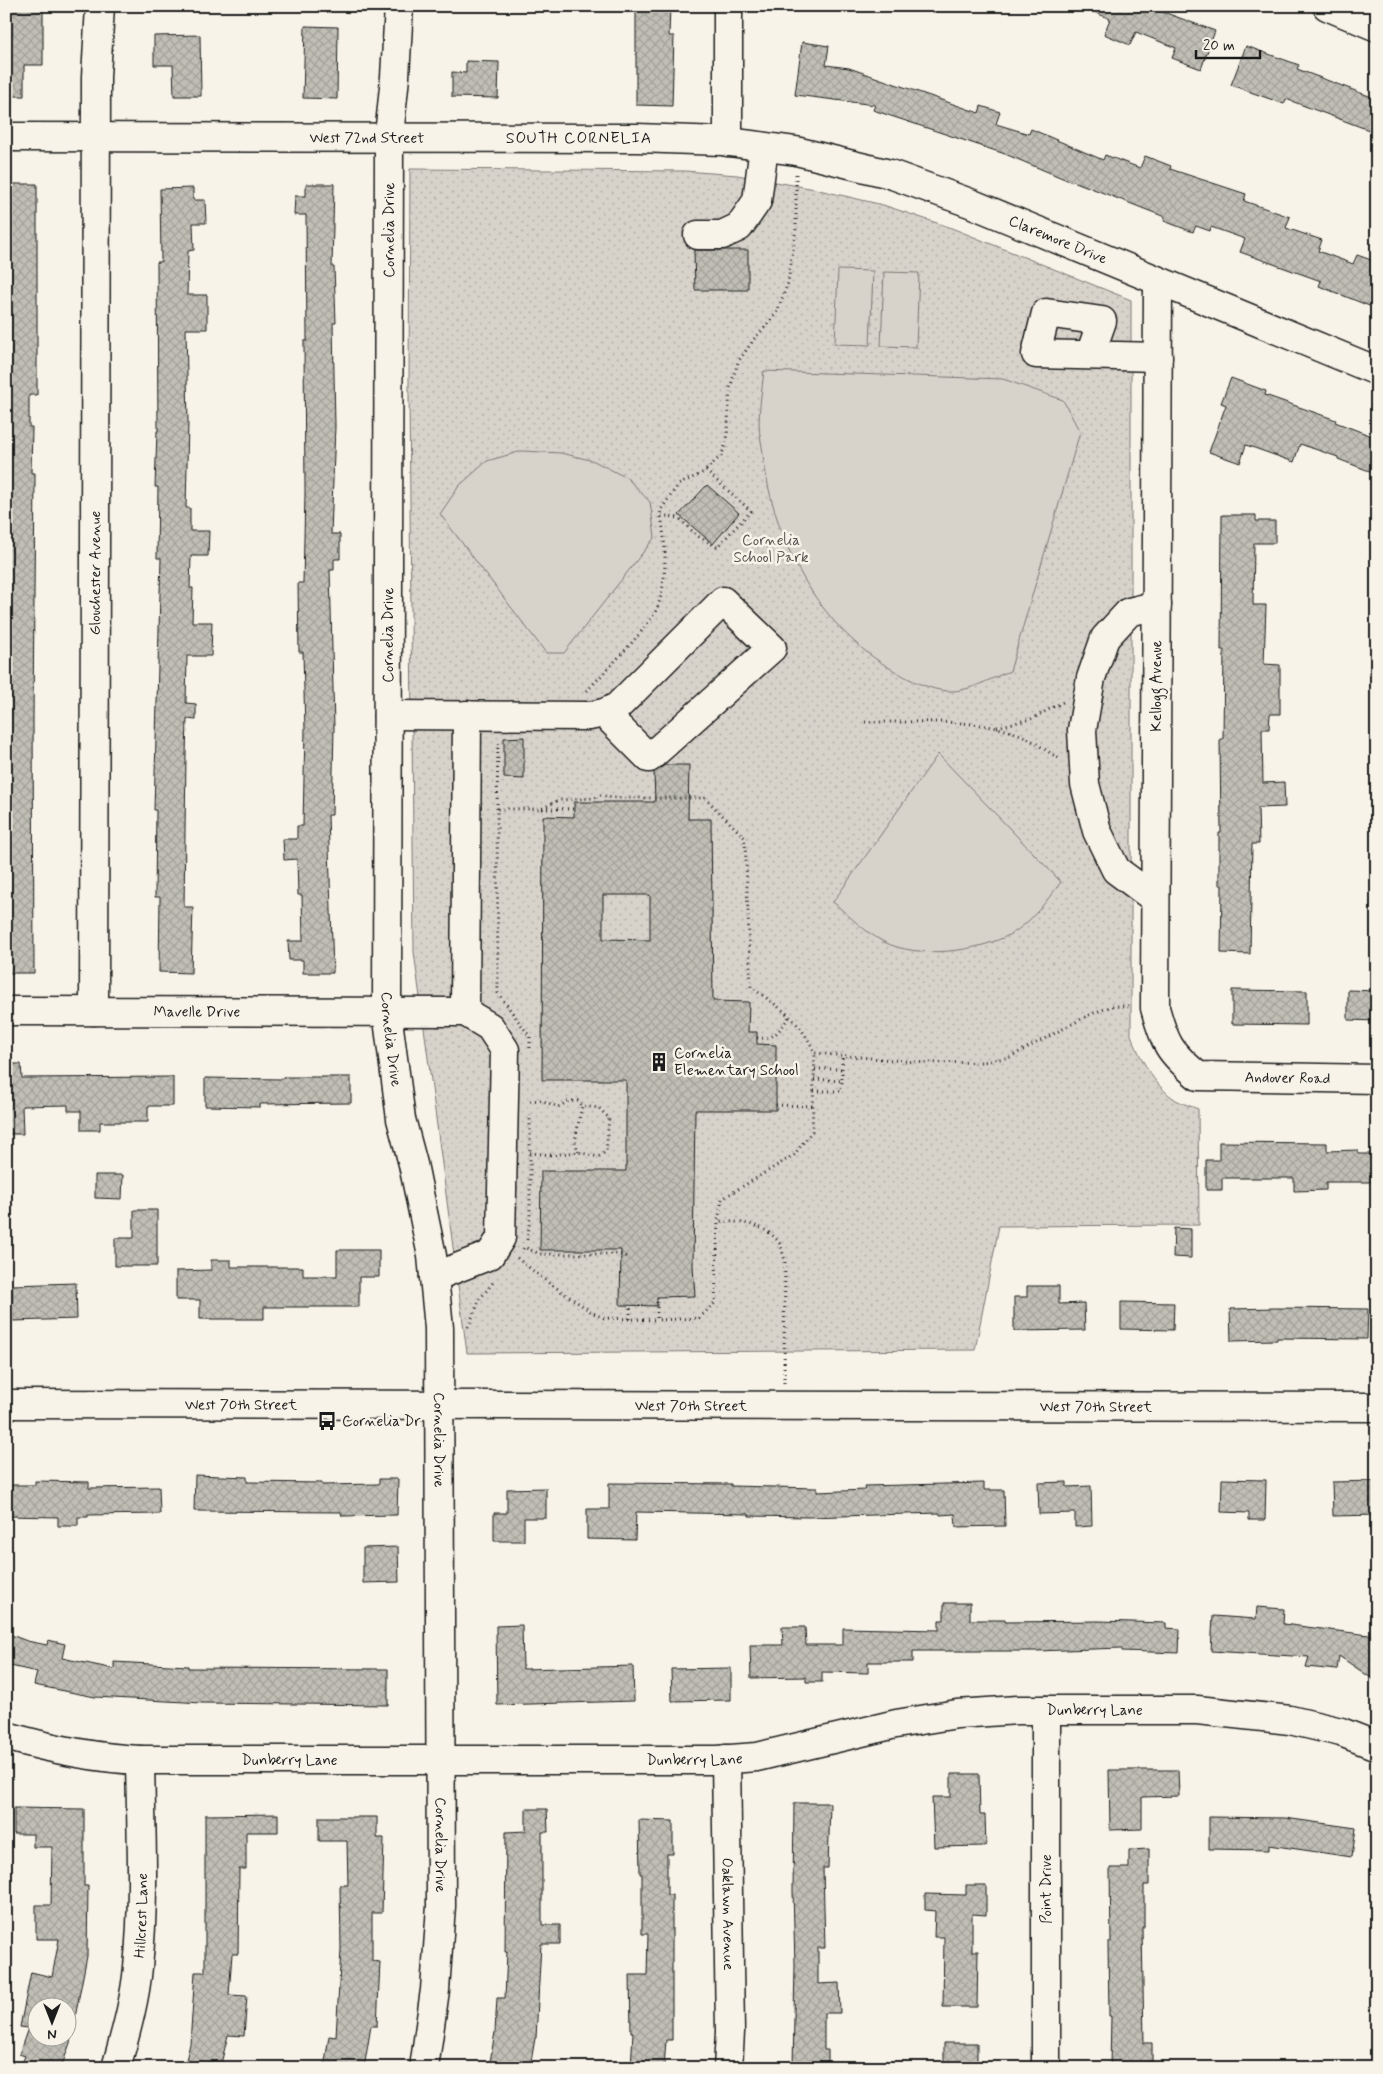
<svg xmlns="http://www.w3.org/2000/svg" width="1383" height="2074" font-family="Mynerve,sans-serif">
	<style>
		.park { fill: url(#park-dots); stroke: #7a7874 }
		.pitch { fill: #d7d3cb; stroke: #7a7874 }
		.building { fill: url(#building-cross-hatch); stroke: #1c1c1c; fill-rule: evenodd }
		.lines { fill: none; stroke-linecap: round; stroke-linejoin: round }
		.minor-casing { stroke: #1c1c1c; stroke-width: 31 }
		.path { stroke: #1c1c1c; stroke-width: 3; stroke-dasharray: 1 4; stroke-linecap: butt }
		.minor { stroke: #f7f3e8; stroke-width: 28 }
		.labels { text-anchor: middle; stroke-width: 5; stroke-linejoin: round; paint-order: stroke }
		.street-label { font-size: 15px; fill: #1c1c1c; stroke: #f7f3e8 }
		.park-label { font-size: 15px; fill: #545351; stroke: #f7f3e8 }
		.poi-label { font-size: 15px; fill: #1c1c1c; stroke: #f7f3e8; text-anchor: start }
		.neighbourhood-label { font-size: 16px; letter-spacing: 1px; fill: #1c1c1c; stroke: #f7f3e8 }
	</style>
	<defs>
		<pattern id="park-dots" width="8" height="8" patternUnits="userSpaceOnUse" patternTransform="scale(1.25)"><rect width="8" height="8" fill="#d7d3cb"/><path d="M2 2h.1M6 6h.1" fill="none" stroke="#b8b5ae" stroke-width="1.8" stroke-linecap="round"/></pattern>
		<pattern id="building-cross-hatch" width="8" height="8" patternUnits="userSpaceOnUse" patternTransform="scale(1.25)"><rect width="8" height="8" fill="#c0beb5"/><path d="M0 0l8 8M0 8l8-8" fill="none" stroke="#a4a39b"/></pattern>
	</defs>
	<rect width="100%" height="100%" fill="#f7f3e8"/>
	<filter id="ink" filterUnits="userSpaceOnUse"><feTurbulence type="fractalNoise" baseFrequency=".02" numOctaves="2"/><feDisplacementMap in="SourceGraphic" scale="10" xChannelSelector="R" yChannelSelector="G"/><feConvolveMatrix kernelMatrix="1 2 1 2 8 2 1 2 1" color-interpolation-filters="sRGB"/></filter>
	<g filter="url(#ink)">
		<!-- park -->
		<path class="park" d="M410,169L685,171L737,175L815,189L883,205L949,227L1131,300V1035C1141,1059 1153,1085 1176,1100C1183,1104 1191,1106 1198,1109L1199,1225L999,1226L975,1350L467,1353L414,952L409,390Z"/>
		<!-- pitch -->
		<path class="pitch" d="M838,270L873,271L870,345L835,344Z
			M884,272L919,273L916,347L881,346Z
			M764,371L1003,379L1063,400L1080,432L1010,671C994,677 977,687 961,690C938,695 912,681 893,670C817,626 773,540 763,454C762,444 759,434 759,424C759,407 762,389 764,371Z
			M522,451L561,453L594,461L627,478L650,502L655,537L564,653H546L440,514L459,486L487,461Z
			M938,754L1061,882C1047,900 1031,923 1011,934C978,952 918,959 884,942C865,932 849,916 833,902Z"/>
		<!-- building -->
		<path class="building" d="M12,6H43V65H24V96H6V35H12Z
			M636,6H670L669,36H674L672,106L636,105Z
			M1080,6H1147L1215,31L1201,69L1172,58L1176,48L1136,32L1130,45L1104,34L1110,19Z
			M305,26L338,27L337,99L303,98Z
			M200,35L201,96H174L173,65H154V36Z
			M802,42L829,46L826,65L849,68L979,113L981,106L1000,112L996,124L1029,134L1031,129L1103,160L1105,155L1140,168L1145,156L1171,166L1170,169L1246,194L1244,201L1290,217L1286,228L1322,240L1318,251L1353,264L1357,255L1377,262V309L1319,286L1321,281L1240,252L1245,239L1211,227L1210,231L1196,226L1193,232L1164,221L1165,217L1073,181L1072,182L1005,154L873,110L875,105L795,95Z
			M1246,46L1299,65L1297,69L1377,99V133L1286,99L1284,104L1231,85Z
			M466,61L499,62L498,98L452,97V72L466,73Z
			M6,184H37V395H29V427H32L31,473H35L33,719L34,973H6V317L8,248Z
			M306,184H334L332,267H334L336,323H333L335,426L331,534H340V559H334V570H330L334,728L332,815H328L333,973H303V960H289L288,941H303L302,895H298L297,859L284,860L283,839H297V826H303L305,730L303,652H299L298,583H303L305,493L304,341H307L306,215H294L295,196H306Z
			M193,188V200H205L206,223H193L194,250L188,251L187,295H207V329H186L188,422L186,508H190V531H209L208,556H191L190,588H193L192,622H212L211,656H187L186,703L196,704V720L187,719L186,755L184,907H193L191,973L159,972L160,897H155L156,810H154L161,558H157L158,487H155L157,431H158L157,262H161L160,189Z
			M694,250H748V290H695Z
			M1231,378L1266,391L1265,395L1336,420L1335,422L1377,438V474L1338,459V457L1300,444L1294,462L1246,445L1240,463L1209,452L1226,405L1221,403Z
			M707,485L739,513L713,544L679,515Z
			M1222,515H1256V521H1275V543H1254L1253,605H1266L1264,664L1280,665V714H1270L1269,729H1262L1263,783L1284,782L1285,807L1258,808L1259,844H1252L1250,954L1221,953L1222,885H1219V833H1221L1220,739H1223L1224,650H1221Z
			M524,737V779L504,778V738Z
			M665,765H689L688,819H711L713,1001L749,1002L748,1032H757V1044L776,1045V1110H695L693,1266L695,1296L657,1297V1306L620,1305L621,1250H540L541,1171H626V1080H542L543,816L574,817V802H655L654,772ZM603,895H650V940L603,939Z
			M1232,990L1307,991V1025L1232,1024Z
			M1348,990L1377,991V1021L1348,1020Z
			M6,1064H21L22,1078L173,1077V1106H148V1122H100V1130H81V1111H68V1105L22,1106L23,1134H6Z
			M283,1077H351V1103L260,1104V1107L205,1106V1078L283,1079Z
			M1219,1142L1327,1143V1151L1358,1150V1154H1377V1182H1326V1190L1294,1191V1178H1222V1190H1206V1160H1219Z
			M95,1175H123L122,1199L95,1198Z
			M134,1210H157V1266H115V1238H134Z
			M1174,1228L1191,1229V1258L1173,1257Z
			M337,1250H379V1277H359V1307H264V1319H200V1300H176V1271L211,1270V1260H231V1267H303V1276H337Z
			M76,1283L77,1319L13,1321L12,1285Z
			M1027,1286H1059V1304L1084,1303L1085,1330L1014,1331V1297H1027Z
			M1121,1302L1174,1303L1173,1330L1121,1329Z
			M1276,1308L1368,1309L1367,1339L1277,1338V1340L1231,1341L1230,1309Z
			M195,1475L247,1477V1482L322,1483V1485L379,1484V1479H398L397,1515L342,1516L341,1512L194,1511Z
			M1222,1479L1266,1480L1265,1520H1249V1513L1221,1512Z
			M35,1481L89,1482V1488L159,1487L160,1514L88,1515V1517H78V1526H58V1517L6,1516V1485H35Z
			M1377,1481V1515L1333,1516L1332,1482Z
			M1067,1482V1487L1091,1486L1092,1526L1075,1527V1513L1039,1514L1038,1483Z
			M609,1483L731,1484V1486L817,1488V1492L865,1490L864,1486L984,1483V1490H1004L1005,1526L956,1527L955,1514L940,1515V1513L808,1517L749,1516V1514L636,1512L635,1540L587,1539V1509H609Z
			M546,1488V1518H524V1541H494V1513H507V1489Z
			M398,1547L399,1582L363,1583V1548Z
			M944,1603H970V1620H1005V1622L1099,1621L1166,1623V1628L1180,1629L1179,1653L1122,1651V1648L1036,1651H913V1662H868V1673L822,1672V1682H806V1677L751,1678L750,1645H783L782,1627H805L806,1645H843V1628L939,1630V1620H944Z
			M1257,1607L1284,1609L1283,1624L1377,1636V1682L1339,1656L1337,1670L1306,1667L1309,1657L1211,1651L1213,1616L1256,1619Z
			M522,1625L523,1669L633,1666L634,1701L497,1705L496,1626Z
			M6,1633L27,1641L47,1645L48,1640L65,1644L62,1658L114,1669V1662L188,1666V1668L388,1669V1705L202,1703L95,1697L34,1685L37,1672L6,1665Z
			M731,1668V1700L672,1701L671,1669Z
			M1109,1770H1178L1179,1796L1142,1797V1829L1110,1830Z
			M951,1774H979L980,1815H985L986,1846L934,1847L932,1797H951Z
			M794,1803H830L828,1868H823L825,1948H818V1984L839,1983L840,2013H824V2050H828V2068H793L795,1965L793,1891Z
			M14,1808L84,1809V1886H88L87,1956L70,2043L61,2068H20L25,2056L19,2054L28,2028L20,2027L31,1972L52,1977L59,1939H36V1905H51L52,1847H33V1834H14ZM38,2006H68V2036H38Z
			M526,1809H547L548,1832H542V1925H560V1944H541L536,2038H535L530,2068H489L495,2032L497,1998H505L507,1952H505L506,1832L526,1831Z
			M278,1814V1832H246V1869H239L238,1954H232L229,1995L247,1996L244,2036L228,2035L220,2068H184L190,2044L195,1972H205V1815Z
			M319,1817H377V1838H384L382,1913H372V1961L380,1962L377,2026H371L364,2068H324L329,2036L336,2037L341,1949L340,1885H348L347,1841H319Z
			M1209,1817L1285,1818L1356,1828L1352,1857L1269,1845V1850L1209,1849Z
			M639,1820L673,1821V1854H667V1895H672V2040H666L664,2068H631L633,2032H631L630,1975H647L648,1934H642V1874H640Z
			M1149,1849V1885H1144V1927H1142L1144,2043H1152V2062H1144V2068H1110L1111,2016H1109L1108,1942H1111L1110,1868H1129V1850Z
			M966,1885H986V1915L972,1914V1951H978L977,2007H943L944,1937H934L935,1911L925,1910V1894L966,1895Z
			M944,2043H977V2068H944Z"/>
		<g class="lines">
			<!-- minor casing -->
			<g class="minor-casing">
				<g id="minor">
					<path id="s1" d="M399,6L395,77L389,136L387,1012L401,1119L413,1164L432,1256L439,1328L441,1906L435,1990L424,2068"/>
					<path d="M728,6V142"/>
					<path d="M1327,6L1377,27"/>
					<path id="s2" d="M6,137L637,138L722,141L796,151L890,174L970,203L1377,371"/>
					<path d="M698,235H722L739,227L757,201L764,147"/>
					<path id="s3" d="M1158,281L1155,1008C1165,1044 1169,1052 1198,1076L1377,1079"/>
					<path d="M1090,355L1102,321L1046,313L1036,354L1158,357"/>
					<path d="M388,715L589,716L604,713L617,707L723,601L772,648L649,758L604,713"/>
					<path d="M1155,899L1116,870L1097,831L1085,784L1082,730L1091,678L1105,638L1129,612L1157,605"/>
					<path id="s4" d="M6,1011L465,1012L467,715"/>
					<path id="s5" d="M94,1011L96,77L100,6"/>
					<path d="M434,1277L490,1255L501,1238L505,1050L490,1027L465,1012"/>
					<path id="s6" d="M6,1404L1377,1407"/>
					<path d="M1046,1710V2068"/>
					<path id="s7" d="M6,1736C51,1749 93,1758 140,1760H717L757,1757L896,1724L957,1714L1018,1710H1197L1290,1720L1341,1732L1377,1746"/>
					<path id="s8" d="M726,1759L730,2032L728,2068"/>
					<path id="s9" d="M116,2068C125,2035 135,2001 138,1967C145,1899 141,1829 140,1760"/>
				</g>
			</g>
			<!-- path -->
			<path class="path" d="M706,470L721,456L727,441L730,388L738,362L754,339L776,314L788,283L796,229V174
				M587,691C604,672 651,626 658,606C668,576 666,541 660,511L678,485L706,471L751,511L717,547L696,535L679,518L661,515
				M865,722C916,723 973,717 1021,735C1035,741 1047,752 1060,759
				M997,727L1031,719L1063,702
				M497,809L498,740
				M542,809H574
				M757,1038C776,1040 779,1030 790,1016
				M530,1048V1037L498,993L497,809H541L559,800L594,798L601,795L612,798H705L745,838L751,987C781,1009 799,1018 815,1053L926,1063L983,1062L1010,1057L1089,1015L1112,1006H1132
				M815,1069H842
				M814,1079L842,1081V1056
				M814,1091H841L842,1081
				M530,1101L541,1100L558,1107L569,1101H578L582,1106
				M776,1105L813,1106
				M530,1153L552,1155L578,1152L598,1157L606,1152L609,1118L599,1108L582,1106L575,1140L578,1152
				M527,1240L530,1220V1111
				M523,1249L524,1247L540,1254H620L628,1258
				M517,1258L549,1283L593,1313L604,1318L657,1320
				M657,1297V1320L699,1318L715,1303L718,1221
				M630,1319V1305
				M468,1327L480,1299L495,1280
				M784,1383L785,1260C783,1255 782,1248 780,1244C766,1223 741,1222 718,1221L722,1199L794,1155L812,1131L815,1053"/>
			<!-- minor -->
			<use href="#minor" class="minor"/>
		</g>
	</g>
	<!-- icons -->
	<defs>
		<g id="building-bare" transform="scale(1.5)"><path d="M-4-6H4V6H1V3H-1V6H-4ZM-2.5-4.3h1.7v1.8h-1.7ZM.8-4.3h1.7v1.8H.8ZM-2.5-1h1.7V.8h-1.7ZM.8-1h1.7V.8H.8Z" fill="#1c1c1c" stroke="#f7f3e8" stroke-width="2.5" paint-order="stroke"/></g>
		<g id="bus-bare" transform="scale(1.5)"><path d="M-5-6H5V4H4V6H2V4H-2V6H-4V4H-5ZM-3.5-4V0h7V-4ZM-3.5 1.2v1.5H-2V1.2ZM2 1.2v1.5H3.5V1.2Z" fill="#1c1c1c" stroke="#f7f3e8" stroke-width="2.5" paint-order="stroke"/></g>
	</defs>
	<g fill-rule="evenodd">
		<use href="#building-bare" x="659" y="1062"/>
		<use href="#bus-bare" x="327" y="1421"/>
	</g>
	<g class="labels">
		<!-- street labels -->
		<g class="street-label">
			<text dy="5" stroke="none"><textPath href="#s2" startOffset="361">West 72nd Street</textPath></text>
			<text transform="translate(389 230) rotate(-90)" y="5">Cornelia Drive</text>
			<text dy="5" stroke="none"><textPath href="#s2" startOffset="1068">Claremore Drive</textPath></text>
			<text dy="5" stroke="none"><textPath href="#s5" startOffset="438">Glouchester Avenue</textPath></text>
			<text transform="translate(388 635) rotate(-90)" y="5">Cornelia Drive</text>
			<text transform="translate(1156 686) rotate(-90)" y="5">Kellogg Avenue</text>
			<text dy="5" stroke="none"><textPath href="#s4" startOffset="191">Mavelle Drive</textPath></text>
			<text dy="5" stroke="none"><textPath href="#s1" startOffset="1034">Cornelia Drive</textPath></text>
			<text dy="5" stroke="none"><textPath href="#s3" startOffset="899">Andover Road</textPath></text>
			<text dy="5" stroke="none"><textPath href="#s6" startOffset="235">West 70th Street</textPath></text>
			<text dy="5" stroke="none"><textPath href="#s6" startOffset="685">West 70th Street</textPath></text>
			<text dy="5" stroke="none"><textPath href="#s6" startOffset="1090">West 70th Street</textPath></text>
			<text dy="5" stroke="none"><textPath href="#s1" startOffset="1439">Cornelia Drive</textPath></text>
			<text dy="5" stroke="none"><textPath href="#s7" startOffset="1096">Dunberry Lane</textPath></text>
			<text dy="5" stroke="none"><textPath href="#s7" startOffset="691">Dunberry Lane</textPath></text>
			<text dy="5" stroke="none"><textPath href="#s7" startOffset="286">Dunberry Lane</textPath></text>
			<text dy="5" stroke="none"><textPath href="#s1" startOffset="1844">Cornelia Drive</textPath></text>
			<text transform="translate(1046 1889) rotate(-90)" y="5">Point Drive</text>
			<text dy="5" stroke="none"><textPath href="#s8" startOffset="155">Oaklawn Avenue</textPath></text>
			<text dy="5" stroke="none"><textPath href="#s9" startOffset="155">Hillcrest Lane</textPath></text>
		</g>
		<!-- park labels -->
		<g class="park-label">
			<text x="771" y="545">Cornelia<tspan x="771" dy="17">School Park</tspan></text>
		</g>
		<!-- poi labels -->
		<g class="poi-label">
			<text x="674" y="1058">Cornelia<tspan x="674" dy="17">Elementary School</tspan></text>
			<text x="342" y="1426">Cornelia Dr</text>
		</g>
		<!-- neighbourhood labels -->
		<g class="neighbourhood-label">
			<text x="579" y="143">SOUTH CORNELIA</text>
		</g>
	</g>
	<!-- margin -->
	<rect width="1383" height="2074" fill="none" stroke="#f7f3e8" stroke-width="25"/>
	<rect x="12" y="12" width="1358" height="2049" fill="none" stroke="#1c1c1c" stroke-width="2" filter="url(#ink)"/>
	<!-- north arrow -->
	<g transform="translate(52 2022) rotate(180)"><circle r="24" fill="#f7f3e8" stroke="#9f9d96"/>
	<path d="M0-4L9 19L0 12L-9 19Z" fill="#1c1c1c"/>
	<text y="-8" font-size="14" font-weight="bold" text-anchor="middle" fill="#1c1c1c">N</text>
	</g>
	<!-- scale -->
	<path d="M1196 50v8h64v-8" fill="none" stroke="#1c1c1c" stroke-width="2.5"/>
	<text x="1203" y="50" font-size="15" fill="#1c1c1c" stroke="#f7f3e8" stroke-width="4" paint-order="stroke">20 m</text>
</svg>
